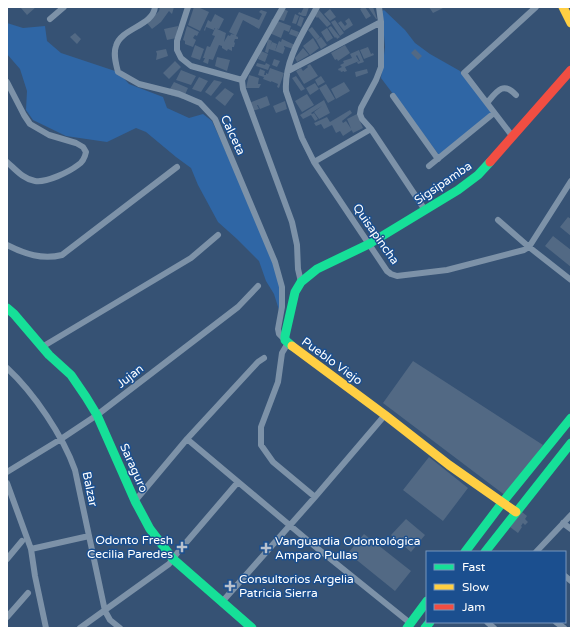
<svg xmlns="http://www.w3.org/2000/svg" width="578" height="635" font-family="'Varela Round',sans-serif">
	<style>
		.green { fill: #2f66a5 }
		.building { fill: #526984 }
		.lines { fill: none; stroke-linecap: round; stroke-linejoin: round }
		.street { stroke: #7d92a8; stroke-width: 6 }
		.fast { stroke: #16e098; stroke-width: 9 }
		.slow { stroke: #ffcf43; stroke-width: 9 }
		.jam { stroke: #f24e42; stroke-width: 9 }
		.poi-dot { fill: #b9c2ce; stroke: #1b4f8f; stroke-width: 1.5 }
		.labels { text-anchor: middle; stroke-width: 3; stroke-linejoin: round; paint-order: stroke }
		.street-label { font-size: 12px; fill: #fff; stroke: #1b4f8f }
		.poi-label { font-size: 12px; fill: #fff; stroke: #1b4f8f; text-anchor: start }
	</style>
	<rect width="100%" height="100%" fill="#365274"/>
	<!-- green -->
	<path class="green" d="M384,10L405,30L415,43L430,54L460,71L492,112L439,155L381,78L385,47L382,11Z
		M7,23L23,28L45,26L47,41L61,53L118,72L129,84L163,97L167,108L189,118L203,114L212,121L270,249L281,285V308L279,310L274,294L266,281L259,261L237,239L218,222L198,185L191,168L176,157L146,132L136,128L107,142L66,136L33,120L26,110L27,91L20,69L7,54Z"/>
	<!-- building -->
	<path class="building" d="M22,7H36L27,15L21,8Z
		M160,7H174L172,14L169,11L161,22L152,29L147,23L159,11Z
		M194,7H200V8L209,12L200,31L188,25Z
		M304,7H309L306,16H303L298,14L299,12L301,13Z
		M363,7H365L371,16L366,19L360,9Z
		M368,7H373L377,19H376Z
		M429,7H442L443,8L433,13Z
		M281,8L288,11L284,21L277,19Z
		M330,9L336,17L330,21L324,14Z
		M261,10L267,12L259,29L243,20L236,36L238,37V39H235L234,42L235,43L234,47H232V51L228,49L227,51L222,48V46L219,45L213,60L209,59L208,64L203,62L205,58H203L207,46L210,47L215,36L212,35L215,28L226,33L224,42L228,35L230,36L231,34L235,35L229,32L239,12L259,20L262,14L259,12Z
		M319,10L331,24L327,27L318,17L317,18L315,16Z
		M215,14L224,19L219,29L213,28H214V30L206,27L205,31L204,30L208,20L211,22Z
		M295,14L299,16L296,24L292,23Z
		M300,16L304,18L301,27L297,25Z
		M349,18L353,25L344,31L338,23L341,21L345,26L347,24L345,21Z
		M272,19L291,26L289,32L284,30L281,38L267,32Z
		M335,20L344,33L340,36L331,22Z
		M178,26L176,38L167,40L164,29Z
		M187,26L199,32L197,36L195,35L193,38L196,40L193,47L185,44V41L183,40Z
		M331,26L340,37L337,39L336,37L335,38L328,28Z
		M312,27L320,37L316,40L308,30Z
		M327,28L333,38L327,42L321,32Z
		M291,29L299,32L297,37L289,34Z
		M75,33L81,39L77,44L70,37Z
		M321,37L327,45L321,49L316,40Z
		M313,38L319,48L310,55L303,46Z
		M268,39L272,41L270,47L272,42L277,44L275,51L269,49L268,53L265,52Z
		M282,39L295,45L293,49L284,46V47L285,48L283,54L275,51L279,41L281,42Z
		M195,45L204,49L200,60L191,57Z
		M345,45L350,53L338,61L337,59L335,60L331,53Z
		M368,47L371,54L373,53L374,55L364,59L360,50Z
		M303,48L309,55L297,62L295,58Z
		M166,49L168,56L156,60L157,54L156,51Z
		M415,49L422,56L418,60L411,53Z
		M359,50L364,62L358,64L357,62L360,61L357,55L356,56L359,61L345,67L347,71L344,72V71L341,72L340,70L339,71L338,69L342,67L340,65L344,63L343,61L352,58L350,54Z
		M261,51L268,54L265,62L258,59Z
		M217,57L230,60L227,71L215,66Z
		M274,59L280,61L277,67L272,65Z
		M175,61L181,67L169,79L163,73Z
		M257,63L265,65L266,63L270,65L268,70L256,66Z
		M310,64L318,76L304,84L296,71L301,68L303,71L308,67L307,66Z
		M270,68L284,73L279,88L277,87L278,84L271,81L273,77L271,82L263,79L264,77L258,75L260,69L265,71L264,75H266V73L268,74Z
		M367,69L368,73L356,77L355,72Z
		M181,70L196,76L191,85L176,80Z
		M249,75L259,78L258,84H261L259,88H246Z
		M296,76L305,89L301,91L292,78Z
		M321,76L325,82L318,86L315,80Z
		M199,77L208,81L201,92L192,89Z
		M214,80L222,82L211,96L205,92Z
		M174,82L188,88L183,99L167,94Z
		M344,82L350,91L336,99L331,89Z
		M315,83L319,89L310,95L306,88Z
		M326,84L335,99L328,103L319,88Z
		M225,88L234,94L225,106L215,98Z
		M307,94L314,105L302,112L295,101Z
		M267,96L270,105L260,109L258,105H257L259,109L252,111L249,103Z
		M324,100L330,113L319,119L314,112L322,106L311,113L312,114L314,113L318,119L315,121L311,115L303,119L300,115Z
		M285,101L287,109L276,113L273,106Z
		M350,110L352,113L342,121L343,123L346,121L352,130L343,136L340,131L336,133L332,125L324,129L321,124L316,126L314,123L327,117L330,122Z
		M357,114L363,128L353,133L347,119Z
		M568,217L571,219V236L560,227Z
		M553,236L571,250V267L545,246Z
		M413,361L543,445L506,496L383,403Z
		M429,457L468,488L443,521L403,490Z
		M522,512L527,516L525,519L528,522L525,525L523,523L521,526L522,527L518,533L510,527Z
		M406,519L425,535L411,552L391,535Z
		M364,534L411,571L395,591L348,553Z"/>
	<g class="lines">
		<!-- street -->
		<path class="street" d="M155,7C153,26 121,28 116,46C113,54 116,64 118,72L139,84L179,94L200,103L215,119L275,262L282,287V307L278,329L279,334L285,340
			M188,7L177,41V50L181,58L191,66L242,80
			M283,7L242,80L243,89L292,222L297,245L298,269L301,282
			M317,7C303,33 284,60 286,91L302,138L314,162L387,271L391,274L397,276L447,270L524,250L529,247L571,181
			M379,7L381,22V67L376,80L361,108L360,114L362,119L371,129L425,210
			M50,19L64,7
			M288,71L381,22
			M7,82L24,115L30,124L49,135L76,143L83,147L86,152C85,157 83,162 78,165C69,172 46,183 35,181C23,179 15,169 7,162
			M393,96L438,159
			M487,103C497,91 503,81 516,95
			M513,137L464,73L536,7
			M314,162L371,129
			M429,166L494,113
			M498,220L529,247L571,280
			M7,245C25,254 42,260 62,255L177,167
			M288,343L282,353L278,382L261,427V445L273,462L315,497
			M42,347L191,258L218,235
			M7,368C34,393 63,436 75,470L105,611L110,620L120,628
			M187,439L312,544L410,623
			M7,472L61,439L97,415L238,307L258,286
			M7,483L31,549L35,576L46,628
			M135,501L187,439L258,362L264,358
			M563,523L571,529
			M31,549L89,536
			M536,552L571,515
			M7,559L22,541
			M565,576L571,581
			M222,602L315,497L385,415
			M7,617L28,593
			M487,622L494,628
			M556,622L564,628
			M80,628L169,564L178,552L238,482"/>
		<!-- fast -->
		<path class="fast" d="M7,308L14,314L49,355L71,375L86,397L97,415L135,501L150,529L173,559L252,628
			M292,346L285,340V336L295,292L301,282L317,269L369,244L458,190L478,175L490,162
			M465,552L502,503L571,418
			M485,552L571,443
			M407,628L427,601
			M425,628L430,622"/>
		<!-- slow -->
		<path class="slow" d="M563,7L571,23
			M292,346L385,415L449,465L516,512"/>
		<!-- jam -->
		<path class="jam" d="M490,162L571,70"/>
	</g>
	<!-- markers -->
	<g class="poi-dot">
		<path d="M180 541h4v4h4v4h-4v4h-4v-4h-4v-4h4z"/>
		<path d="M264 542h4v4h4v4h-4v4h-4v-4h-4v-4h4z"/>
		<path d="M228 580h4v4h4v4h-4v4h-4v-4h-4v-4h4z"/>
	</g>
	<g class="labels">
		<!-- street labels -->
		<g class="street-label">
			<text transform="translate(233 135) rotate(65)" y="4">Calceta</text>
			<text transform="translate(443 183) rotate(-34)" y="4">Sigsipamba</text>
			<text transform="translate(376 234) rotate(55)" y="4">Quisapincha</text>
			<text transform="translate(332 361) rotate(36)" y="4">Pueblo Viejo</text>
			<text transform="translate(130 376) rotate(-38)" y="4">Jujan</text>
			<text transform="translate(134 468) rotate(66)" y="4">Saraguro</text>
			<text transform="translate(90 489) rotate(78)" y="4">Balzar</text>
		</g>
		<!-- poi labels -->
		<g class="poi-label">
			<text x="173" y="544" text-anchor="end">Odonto Fresh<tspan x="173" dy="14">Cecilia Paredes</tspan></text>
			<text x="275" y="545">Vanguardia Odontológica<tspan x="275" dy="14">Amparo Pullas</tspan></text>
			<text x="239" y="583">Consultorios Argelia<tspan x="239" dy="14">Patricia Sierra</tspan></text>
		</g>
	</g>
	<!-- border -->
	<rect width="578" height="635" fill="none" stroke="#ffffff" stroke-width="16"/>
	<!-- legend -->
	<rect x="426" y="551" width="140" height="72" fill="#1b4f8f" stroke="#7695bc"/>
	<rect x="434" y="564" width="20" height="6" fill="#16e098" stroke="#7695bc"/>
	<text x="462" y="571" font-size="12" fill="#ffffff">Fast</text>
	<rect x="434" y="584" width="20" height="6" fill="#ffcf43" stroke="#7695bc"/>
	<text x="462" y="591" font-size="12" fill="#ffffff">Slow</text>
	<rect x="434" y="604" width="20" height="6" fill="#f24e42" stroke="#7695bc"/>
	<text x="462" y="611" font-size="12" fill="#ffffff">Jam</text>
</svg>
